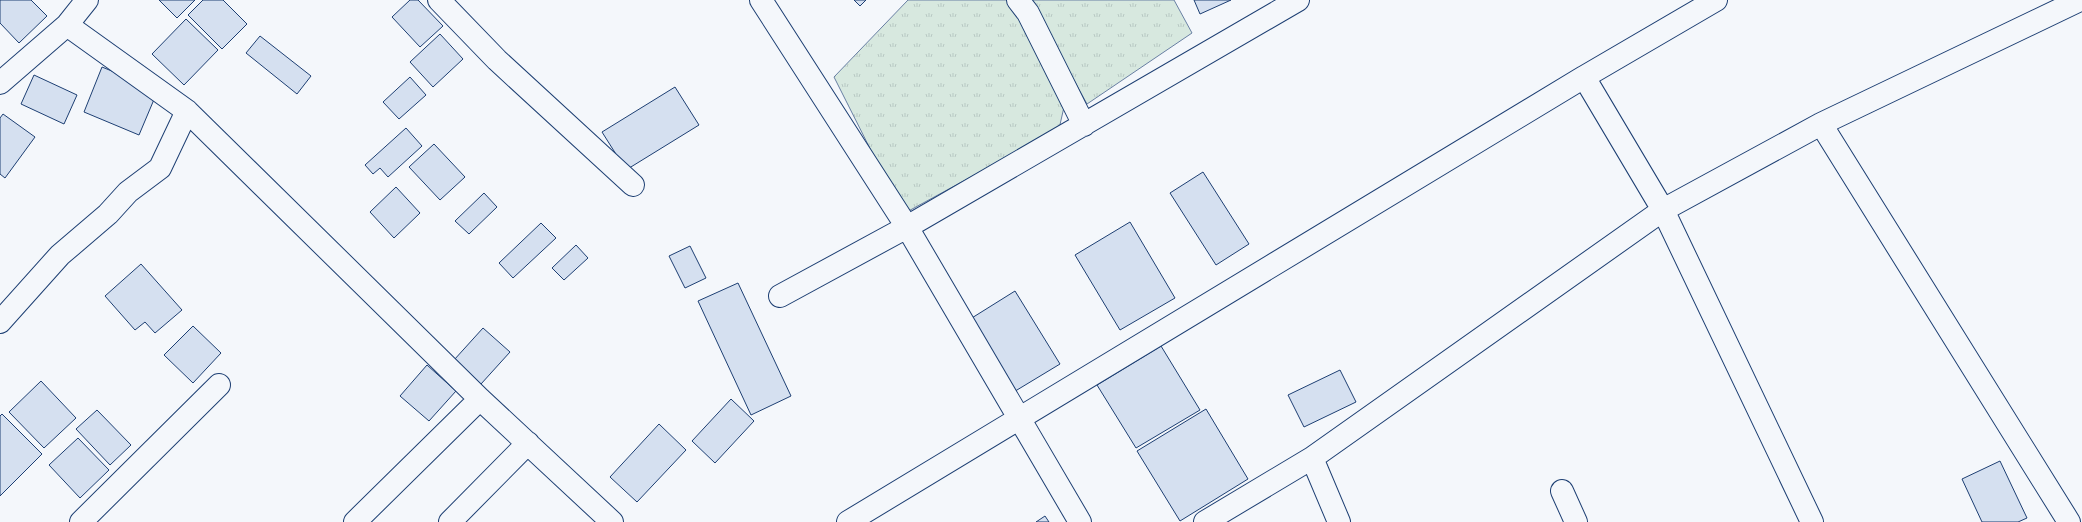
<svg xmlns="http://www.w3.org/2000/svg" width="2082" height="522" font-family="Jost,sans-serif">
	<style>
		.grass { fill: url(#grass-tufts); stroke: #687fa3 }
		.building { fill: #d5e0f0; stroke: #1d3f73 }
		.lines { fill: none; stroke-linecap: round; stroke-linejoin: round }
		.street-casing { stroke: #1d3f73; stroke-width: 24 }
		.street { stroke: #f4f7fb; stroke-width: 22 }
	</style>
	<defs>
		<pattern id="grass-tufts" width="24" height="20" patternUnits="userSpaceOnUse"><rect width="24" height="20" fill="#d7e8df"/><path d="M3 7l-1-3M5 7V3M7 7l1-3M15 17l-1-3M17 17v-4M19 17l1-3" fill="none" stroke="#b8c8c3"/></pattern>
	</defs>
	<rect width="100%" height="100%" fill="#f4f7fb"/>
	<!-- grass -->
	<path class="grass" d="M908,0H1008L1027,25L1064,107L1059,129L903,214L834,77Z
		M1030,0H1174L1192,33L1087,104Z"/>
	<!-- building -->
	<path class="building" d="M0,0H31L47,16L19,43L0,23Z
		M159,0H195L177,18Z
		M203,0H223L247,24L222,49L188,15Z
		M410,0H418L443,26L420,47L392,17Z
		M854,0H866L860,6Z
		M1194,0H1231L1200,14Z
		M186,19L218,50L184,85L152,54Z
		M440,34L463,59L433,87L410,62Z
		M260,36L311,76L297,94L246,53Z
		M102,67L158,90L139,135L84,112Z
		M34,75L77,95L64,124L21,104Z
		M410,77L426,95L399,119L383,102Z
		M675,87L699,125L626,170L602,132Z
		M3,114L35,137L5,178L0,174V118Z
		M406,128L422,146L388,177L380,168L373,174L365,165Z
		M434,144L465,177L440,200L409,167Z
		M1203,172L1249,244L1216,265L1170,193Z
		M396,187L420,213L394,238L370,212Z
		M484,193L497,207L469,234L455,221Z
		M1130,222L1175,298L1120,330L1075,255Z
		M541,223L556,238L513,278L499,263Z
		M576,245L588,258L564,280L552,268Z
		M690,246L706,278L685,288L669,256Z
		M141,264L182,310L155,333L145,322L135,330L105,296Z
		M738,283L791,396L751,415L698,301Z
		M1015,291L1060,364L1012,393L967,321Z
		M193,326L221,353L193,383L164,355Z
		M483,328L510,352L481,384L454,360Z
		M1161,346L1200,410L1136,448L1097,385Z
		M427,365L456,391L429,421L400,396Z
		M1340,370L1356,402L1304,427L1288,395Z
		M41,381L76,418L44,448L9,412Z
		M731,399L754,421L715,463L692,441Z
		M1206,409L1248,479L1180,521L1137,451Z
		M97,410L131,445L110,465L76,429Z
		M2,414L42,454L0,496V416Z
		M659,424L686,450L637,502L610,477Z
		M78,438L109,470L80,498L49,465Z
		M2000,461L2027,518L2018,522H1982L1962,479Z
		M1045,516L1049,522H1036Z"/>
	<g class="lines">
		<!-- street casing -->
		<g class="street-casing">
			<path id="street" d="M439,0L497,60L633,185
				M761,0L907,227L1080,522
				M1018,0L1028,13L1084,125
				M67,25L187,111L480,399L612,522
				M1584,77L1716,0
				M0,83L67,25L87,0
				M1821,124L2069,522
				M780,296L907,227L1298,0
				M0,322L60,255L108,214L128,192L160,168L187,111
				M1312,458L1663,210L1812,522
				M1562,491L1576,522
				M81,522L219,385
				M355,522L480,399
				M450,522L528,443
				M848,522L1584,77L1663,210L1821,124L2080,0
				M1205,522L1312,458L1339,522"/>
		</g>
		<!-- street -->
		<use href="#street" class="street"/>
	</g>
</svg>
